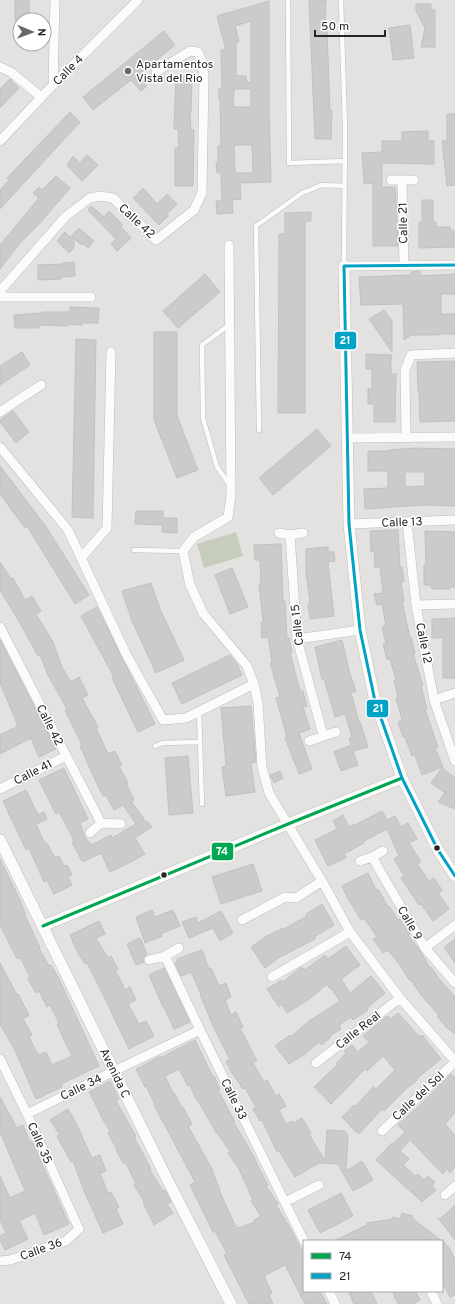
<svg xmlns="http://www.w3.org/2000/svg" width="455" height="1304" font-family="Overpass,sans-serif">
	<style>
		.green { fill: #c7cdbc }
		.building { fill: #cccbc9; stroke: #c2c1c0; fill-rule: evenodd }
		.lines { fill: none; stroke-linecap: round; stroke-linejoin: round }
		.service-casing { stroke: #bfbdbc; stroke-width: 5.5 }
		.minor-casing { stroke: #bfbdbc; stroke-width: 10 }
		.tertiary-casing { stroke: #bfbdbc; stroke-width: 12 }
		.service { stroke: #fbfbfa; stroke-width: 4.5 }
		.minor { stroke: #fbfbfa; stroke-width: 9 }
		.tertiary { stroke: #fbfbfa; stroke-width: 11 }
		.bus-1-casing { stroke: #fff; stroke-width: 6 }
		.bus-2-casing { stroke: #fff; stroke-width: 6 }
		.bus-1 { stroke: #00a651; stroke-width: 3 }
		.bus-2 { stroke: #02a2c6; stroke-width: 3 }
		.poi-dot { fill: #6a6866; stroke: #fff; stroke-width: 1.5 }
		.bus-dot { fill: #282625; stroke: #fff; stroke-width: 1.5 }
		.labels { text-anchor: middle; stroke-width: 3; stroke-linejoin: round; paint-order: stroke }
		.poi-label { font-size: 12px; fill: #282625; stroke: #fff; text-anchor: start }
		.street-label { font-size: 12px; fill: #282625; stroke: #fff }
		.line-badge { stroke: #fff; stroke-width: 1.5 }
		.badge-label { font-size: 11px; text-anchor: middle; font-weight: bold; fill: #fff }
	</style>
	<rect width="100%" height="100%" fill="#e4e2e0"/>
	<!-- green -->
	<path class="green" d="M236,532L243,556L204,568L197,544Z"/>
	<!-- building -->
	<path class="building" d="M15,0H29V20H15Z
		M309,0H326L325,29H327L330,111H332L331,139H315Z
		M269,1V109L271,182L240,183L241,199L232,200L233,213L217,214L216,201H222L221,173H217L216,163H218V146H221L220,99H219V89H222L221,50H226L217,16ZM251,21V82H247L246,76H236V42L239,41L235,26ZM234,89H251V107H233ZM234,145H252L253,173H235Z
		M416,4H431V10H435V47H421L425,28L416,11Z
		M410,25L414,58L393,60L389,28Z
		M164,31L175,45L138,75L147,86L141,91L131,80L93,110L83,97Z
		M176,77H192L191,112H190L191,130H194L193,186H175V148H179L178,129H174V125Z
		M10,79L19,88L0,108V89Z
		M70,112L80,122L0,209V190L9,180L7,178Z
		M447,114H455V185L447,186L442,141H447Z
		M428,131V141H434V164L382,163V187H395L396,199L398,246H373V183L364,184L362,153L382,152V141H402V132Z
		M87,155L98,165L82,181L67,165L73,156L80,163Z
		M56,176L70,188L40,223L20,243L0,269V245L39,198L33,193L39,187L42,190Z
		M143,188L157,204L167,194L177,204L167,214L168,216L159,225L133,198Z
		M422,200H433V222H436V227H450V230H454V247L419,248V222H422Z
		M91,206L104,217L109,211L123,225L121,227L131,238L117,251L111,244L116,239L88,210Z
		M311,212V221H305V413H278L279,234H285V213Z
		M79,228L94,241L88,248L83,244H80L74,238V248L69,253L57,241L65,232L70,237Z
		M74,262L75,276L61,277V279L38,280V265L63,264V263Z
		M420,271V276L455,274V294H441V314H455V334H439V335H411L404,340L403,304L361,305L359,277L411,275V272Z
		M205,274L220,292L178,328L163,311Z
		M70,307L99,308L98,323H82V325L67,324V326L39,325V328H15L14,315L42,313V312H70Z
		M384,310L392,321V352L369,319Z
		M154,332H177V416L198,470L177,478L154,420Z
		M76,339L96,340L93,518L72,517Z
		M22,352L30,365L0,385V366Z
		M366,354L392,355L391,361L390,362H391V374H396L395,422H374V404H368V389H372V369H366Z
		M455,361V421L420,422L419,391H418L417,362Z
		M13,411L29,432L16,443L0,422V420Z
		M317,429L331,446L273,495L259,478Z
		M415,448L455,449V506L424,505L365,509L364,489L388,488V471H368V451H389V450ZM405,472H425V486L405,487Z
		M0,466L45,525L89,595L75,604L27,526L25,528L0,494Z
		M136,511H163V518H177V533L162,532L163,525L135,524Z
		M398,530L400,567H402L404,582H401L404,601H402L410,638L411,637L415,653H413L423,686H421L427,708L425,709L438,747L435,748L443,767L422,775L415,755L412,756L405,737H403L398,722L402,720L396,698L398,697L394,681L396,680L390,659L387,660L383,644H386L382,627L386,626L382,604L377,605L374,594L383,593L380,567L375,568L374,551L371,552L370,531Z
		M425,531L455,532V587H450V589H432L431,585H424V565H426Z
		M281,544L283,601H285L287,638H289L292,652L290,653L300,691H303L307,706L303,707L310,729L299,733L312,769L299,774L285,738L287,737L276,698L280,697L270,663L272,662L268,637L262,638L261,623L263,622L259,584H261L260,560H255L254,545Z
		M328,547V552H334L335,561L328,562L334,616L310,619L308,604L310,603L306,571V549Z
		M0,562L11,579L13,578L25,600L32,596L41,611L36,614L53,642L62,667L71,682L79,677L88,695L82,698L98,727L96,728L108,754L115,751L122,765L119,766L128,783L126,784L134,800L131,801L146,822L147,821L152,827L135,838L145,854L129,863L110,872L101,853L85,861H82L72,842L74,840L59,812L56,814L39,780L64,768L88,819L80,823L85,837L91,845L111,835L112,838L136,824L123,805L114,810L106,795L103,796L96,782L80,746L82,745L65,710L67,709L48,675L40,655L38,656L20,623L0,590Z
		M232,568L248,607L230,614L215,575Z
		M151,583L160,609L184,660L156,673L132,621L122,591Z
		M97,607L155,724L138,732L112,678L114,677L81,616Z
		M455,618V678H443V638H432V619Z
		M0,640L56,749L39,757L31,738L0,754V735L18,726L0,683Z
		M342,640L350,674L356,691L351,693L359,722H360L368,747L353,751L358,765L341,771L334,752L351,745L349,738L352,737L345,714L335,717L324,679L322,680L315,647Z
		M230,655L237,664L242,675L182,704L172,683Z
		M251,706L256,762L251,763L255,792L226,796L222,767L226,766L221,708Z
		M188,756L193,813L169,815L165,758Z
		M442,768L455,778V809L438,802L445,793L431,783Z
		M280,771L283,778L274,783L270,775Z
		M26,790L38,815L44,812L47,819L36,824L45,844L47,843L55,858L59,856L64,866L67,865L72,875L68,877L72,885L54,894L47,880L44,882L29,848L26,850L3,801Z
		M382,811L387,820L395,816L401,827L408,823L417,839L409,843L421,862L417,864L429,881L434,878L442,890L438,893L449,909L433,921L421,904L419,905L401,878L404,876L394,859L399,856L387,829L364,841V843L344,854L346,858L328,866L315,840L337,829L333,821L343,815L349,827L354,824L355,825Z
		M0,859L18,896L25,913H24L40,948H39L49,966L51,965L59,979L99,1066L61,1084L62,1087L36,1099L15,1050L0,1024V963L17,995L18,994L29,1015L23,1019L32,1035L29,1037L38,1055L46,1052L52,1065L72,1056L64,1040L57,1024L59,1023L50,1005L47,1007L39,991L36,993L28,979L30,977L20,957L17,959L0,925Z
		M253,864L262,891L221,904L212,877Z
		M368,873L376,890L378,889L388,907L389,906L398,920L400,919L409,932L410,934L408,935L419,949L430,968L431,967L440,980L455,997V1034L446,1027L437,1016L439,1015L421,995L410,979L409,980L400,965L388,950L383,953L373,939L377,937L364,918L361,920L348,899L342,886Z
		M322,904L334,925L314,937L315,939L280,957L265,968L251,947L267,936L283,928L284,929L307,916L306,914Z
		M152,910L155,917L173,910L180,926L161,934L162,936L145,943L136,917Z
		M221,911L233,933L220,941L213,928L189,938L182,922L196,917L198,923Z
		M99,921L105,934L96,938L108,958L111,956L118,969L115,970L125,990L130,987L136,1000L128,1004L139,1024L146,1021L154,1036L129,1049L98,984L87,963L85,964L78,953L70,935Z
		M140,938L147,954L143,958L144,962L136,965L127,944Z
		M455,939V963L444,947Z
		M346,946L360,965L341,979L350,993L371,976L385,993L367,1008L368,1010L353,1020L351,1017L339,1025L341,1029L330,1036L331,1037L322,1045L319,1042L305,1054L289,1064L275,1046L290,1035L291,1037L311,1019V1020L340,1001L330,987L329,988L327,984L308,1000L287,1013L282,1004L279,1007L267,989L282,980L283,982L301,967L305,970L325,955L328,959Z
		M202,950L209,969L211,968L219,986L226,983L231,997L225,1000L231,1015L236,1012L243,1027L240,1028L257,1061L253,1063L264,1082L267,1080L276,1096L279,1094L286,1106L279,1110L286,1124L293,1121L294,1123L302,1118L311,1133L309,1134L325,1161L327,1130L345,1131L348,1136L346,1171L362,1161L373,1180L353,1191L338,1164L319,1163L295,1177L279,1151L277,1152L262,1120L260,1121L253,1109L256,1107L245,1088L243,1089L232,1073L226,1061L230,1059L213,1026L200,994H201L191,972L181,976L175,963L178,961L177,959Z
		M164,968L190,1022L174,1029L164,1007H163L149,975Z
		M398,1013L420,1037L422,1035L441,1059L416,1079L417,1080L409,1087V1086L384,1111L382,1109L360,1133H357L342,1117L354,1105L356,1106L373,1087L376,1089L395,1070L383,1056L367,1071L365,1069L331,1104L314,1087L337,1065L336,1064L346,1053L344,1051L352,1045L358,1052L369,1042L363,1036L387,1016L391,1019Z
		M195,1040L213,1077L214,1076L220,1089L218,1090L235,1122L234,1123L252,1153L261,1172L268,1185L266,1186L278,1204L276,1205L289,1226L304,1255V1291H320L327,1304H305L285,1265L264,1276L272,1293L269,1295L273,1304H249L231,1269L224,1255L227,1254L215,1231L213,1232L190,1185L195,1182L154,1105L155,1104L146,1086L145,1087L136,1069L161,1056L162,1057ZM179,1069L188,1086L190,1085L196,1099H197L216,1132L230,1151L228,1153L239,1169L253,1200L251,1201L261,1216L254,1220L255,1222L238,1228L235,1225L219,1190H220L212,1171H213L188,1126L192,1124L183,1107L182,1108L175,1094L174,1095L165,1076Z
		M451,1074L455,1077V1113L445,1124L455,1135V1167L450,1173L447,1169L443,1174L410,1140L400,1151L409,1159L403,1165L415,1176L418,1174L424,1180L428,1176L435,1182L432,1186L436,1190L422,1202L376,1160L392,1143L393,1144L405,1132L398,1125L414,1110V1111Z
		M110,1081L119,1099L116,1101L136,1136L134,1137L151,1169L150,1170L163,1191L165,1190L171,1202L167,1204L173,1213L154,1225L143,1202L144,1201L134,1185L136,1184L126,1163L124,1164L116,1150L117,1149L108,1133L110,1131L100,1115H101L89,1092Z
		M0,1097L17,1128L23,1125L30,1142L32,1141L69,1224L44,1235L35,1213L19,1221L28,1239L5,1250L0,1240V1236L6,1233L0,1220V1176L10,1198L25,1191L0,1132Z
		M68,1109L75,1121L92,1158L100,1155L106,1171L100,1173L108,1193L111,1192L119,1207L116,1209L123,1224L103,1233L85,1193L73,1161L71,1162L64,1148H63L57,1136L60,1135L50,1120Z
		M341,1193L353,1216L320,1233L308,1210Z
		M455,1205V1240L438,1218L440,1219Z
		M402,1213L413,1216L412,1218L442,1241V1240L450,1249L455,1260V1295L450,1297L442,1281V1241H334L367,1225V1223L393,1219V1217L400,1219Z
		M348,1291H371L377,1304H354Z
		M392,1291H415L420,1300L413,1304H398Z"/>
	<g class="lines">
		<!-- service casing -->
		<g class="service-casing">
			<path id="service" d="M288,0L289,163L345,161
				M341,0L345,127L344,266
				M259,430L256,226L302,193L322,185L345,186
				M229,484L217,467L203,418L202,345L229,325
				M134,550L183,551
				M199,711L202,804
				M155,746L163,743L200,742"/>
		</g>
		<!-- minor casing -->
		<g class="minor-casing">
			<path id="minor" d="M0,67L11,72L41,97
				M53,85L55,0
				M0,141L53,85L138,0
				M391,180H414
				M402,180L404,266
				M229,245L231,496L228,517L194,537L183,551L190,585L203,613L247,666L254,684L258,703L262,767L269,793L322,881L350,932L400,998L455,1061
				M344,266L455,265
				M0,291L66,216L90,198L100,196L113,198L156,240L194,210L202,193L204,76L202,62L198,52L190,51L156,72
				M0,297H91
				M0,412L41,385
				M406,437L405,370L411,355L455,353
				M347,438L455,437
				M0,447L68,530L127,656L163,720L186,718L254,684
				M407,522L416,605L434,700L455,761
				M349,524L455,520
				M279,533L290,535L303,533
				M290,535L297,639L323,735
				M81,558L107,528L111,352
				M416,605L455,604
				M0,627L101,823
				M297,639L360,630
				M434,700L455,693
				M309,741L336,732
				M0,789L66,756
				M90,833L101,823L121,824
				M372,857L425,948L455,983
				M360,861L372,857L383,851
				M242,920L285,897L296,898L322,881
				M425,948L455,925
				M165,956L200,1030L304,1241
				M149,960L165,956L179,948
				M272,977L350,932
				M0,1059L27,1114L79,1229L66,1241L10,1260L0,1261
				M316,1063L400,998
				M27,1114L114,1071L200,1030
				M382,1131L455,1062
				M445,1195L455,1186
				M285,1202L319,1185
				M329,1291L335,1304
				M431,1291L437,1304"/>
		</g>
		<!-- tertiary casing -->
		<g class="tertiary-casing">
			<path id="tertiary" d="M344,266L349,524L360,630L375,701L402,778L438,850L455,876
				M0,840L166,1177L231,1304
				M43,926L288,824L402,778"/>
		</g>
		<!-- service -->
		<use href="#service" class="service"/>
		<!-- minor -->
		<use href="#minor" class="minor"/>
		<!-- tertiary -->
		<use href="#tertiary" class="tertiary"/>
		<!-- bus-1 casing -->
		<g class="bus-1-casing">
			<path id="bus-1" d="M43,926L288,824L402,778"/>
		</g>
		<!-- bus-2 casing -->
		<g class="bus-2-casing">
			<path id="bus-2" d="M455,265L344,266L349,524L360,630L375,701L402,778L438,850L455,876"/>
		</g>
		<!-- bus-1 -->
		<use href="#bus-1" class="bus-1"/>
		<!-- bus-2 -->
		<use href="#bus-2" class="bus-2"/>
	</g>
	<!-- markers -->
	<circle class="poi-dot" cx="128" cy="71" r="4"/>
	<g class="bus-dot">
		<circle cx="437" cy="848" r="3.5"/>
		<circle cx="164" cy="875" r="3.5"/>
	</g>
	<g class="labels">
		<!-- poi labels -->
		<g class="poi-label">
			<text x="136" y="68">Apartamentos<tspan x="136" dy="14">Vista del Rio</tspan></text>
		</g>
		<!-- street labels -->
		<g class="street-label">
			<text transform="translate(68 70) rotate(-45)" y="4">Calle 4</text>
			<text transform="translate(137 221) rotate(43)" y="4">Calle 42</text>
			<text transform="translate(403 223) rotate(-91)" y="4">Calle 21</text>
			<text transform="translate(402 522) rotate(-2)" y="4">Calle 13</text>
			<text transform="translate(297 625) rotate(-96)" y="4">Calle 15</text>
			<text transform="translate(424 643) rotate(79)" y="4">Calle 12</text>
			<text transform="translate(50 725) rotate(63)" y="4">Calle 42</text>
			<text transform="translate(33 772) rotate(-27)" y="4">Calle 41</text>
			<text transform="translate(410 923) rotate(60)" y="4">Calle 9</text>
			<text transform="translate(358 1030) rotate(-38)" y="4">Calle Real</text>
			<text transform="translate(115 1073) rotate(64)" y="4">Avenida C</text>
			<text transform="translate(81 1087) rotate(-26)" y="4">Calle 34</text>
			<text transform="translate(418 1096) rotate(-43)" y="4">Calle del Sol</text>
			<text transform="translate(234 1099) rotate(64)" y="4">Calle 33</text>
			<text transform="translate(40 1143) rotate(66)" y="4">Calle 35</text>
			<text transform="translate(41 1249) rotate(-20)" y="4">Calle 36</text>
		</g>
	</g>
	<g class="line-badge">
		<rect x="334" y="331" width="23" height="19" rx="4" fill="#02a2c6"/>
		<rect x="366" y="699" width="23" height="19" rx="4" fill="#02a2c6"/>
		<rect x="211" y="842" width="23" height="19" rx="4" fill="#00a651"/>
	</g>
	<g class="badge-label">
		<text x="345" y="344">21</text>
		<text x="378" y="712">21</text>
		<text x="222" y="855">74</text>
	</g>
	<!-- legend -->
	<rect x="303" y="1240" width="140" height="52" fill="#ffffff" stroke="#a9a8a8"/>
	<rect x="311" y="1253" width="20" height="6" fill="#00a651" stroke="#a9a8a8"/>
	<text x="339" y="1260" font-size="12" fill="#282625">74</text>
	<rect x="311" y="1273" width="20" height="6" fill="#02a2c6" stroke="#a9a8a8"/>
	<text x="339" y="1280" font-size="12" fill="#282625">21</text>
	<!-- north arrow -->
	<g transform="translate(32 32) rotate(91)"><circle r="19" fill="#ffffff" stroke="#a9a8a8"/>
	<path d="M0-3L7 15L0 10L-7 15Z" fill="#6a6866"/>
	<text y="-6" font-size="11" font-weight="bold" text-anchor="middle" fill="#282625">N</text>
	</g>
	<!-- scale -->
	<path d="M315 30v6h70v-6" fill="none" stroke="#282625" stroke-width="2"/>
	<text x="321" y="30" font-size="12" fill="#282625" stroke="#ffffff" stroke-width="3" paint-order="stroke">50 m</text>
</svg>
